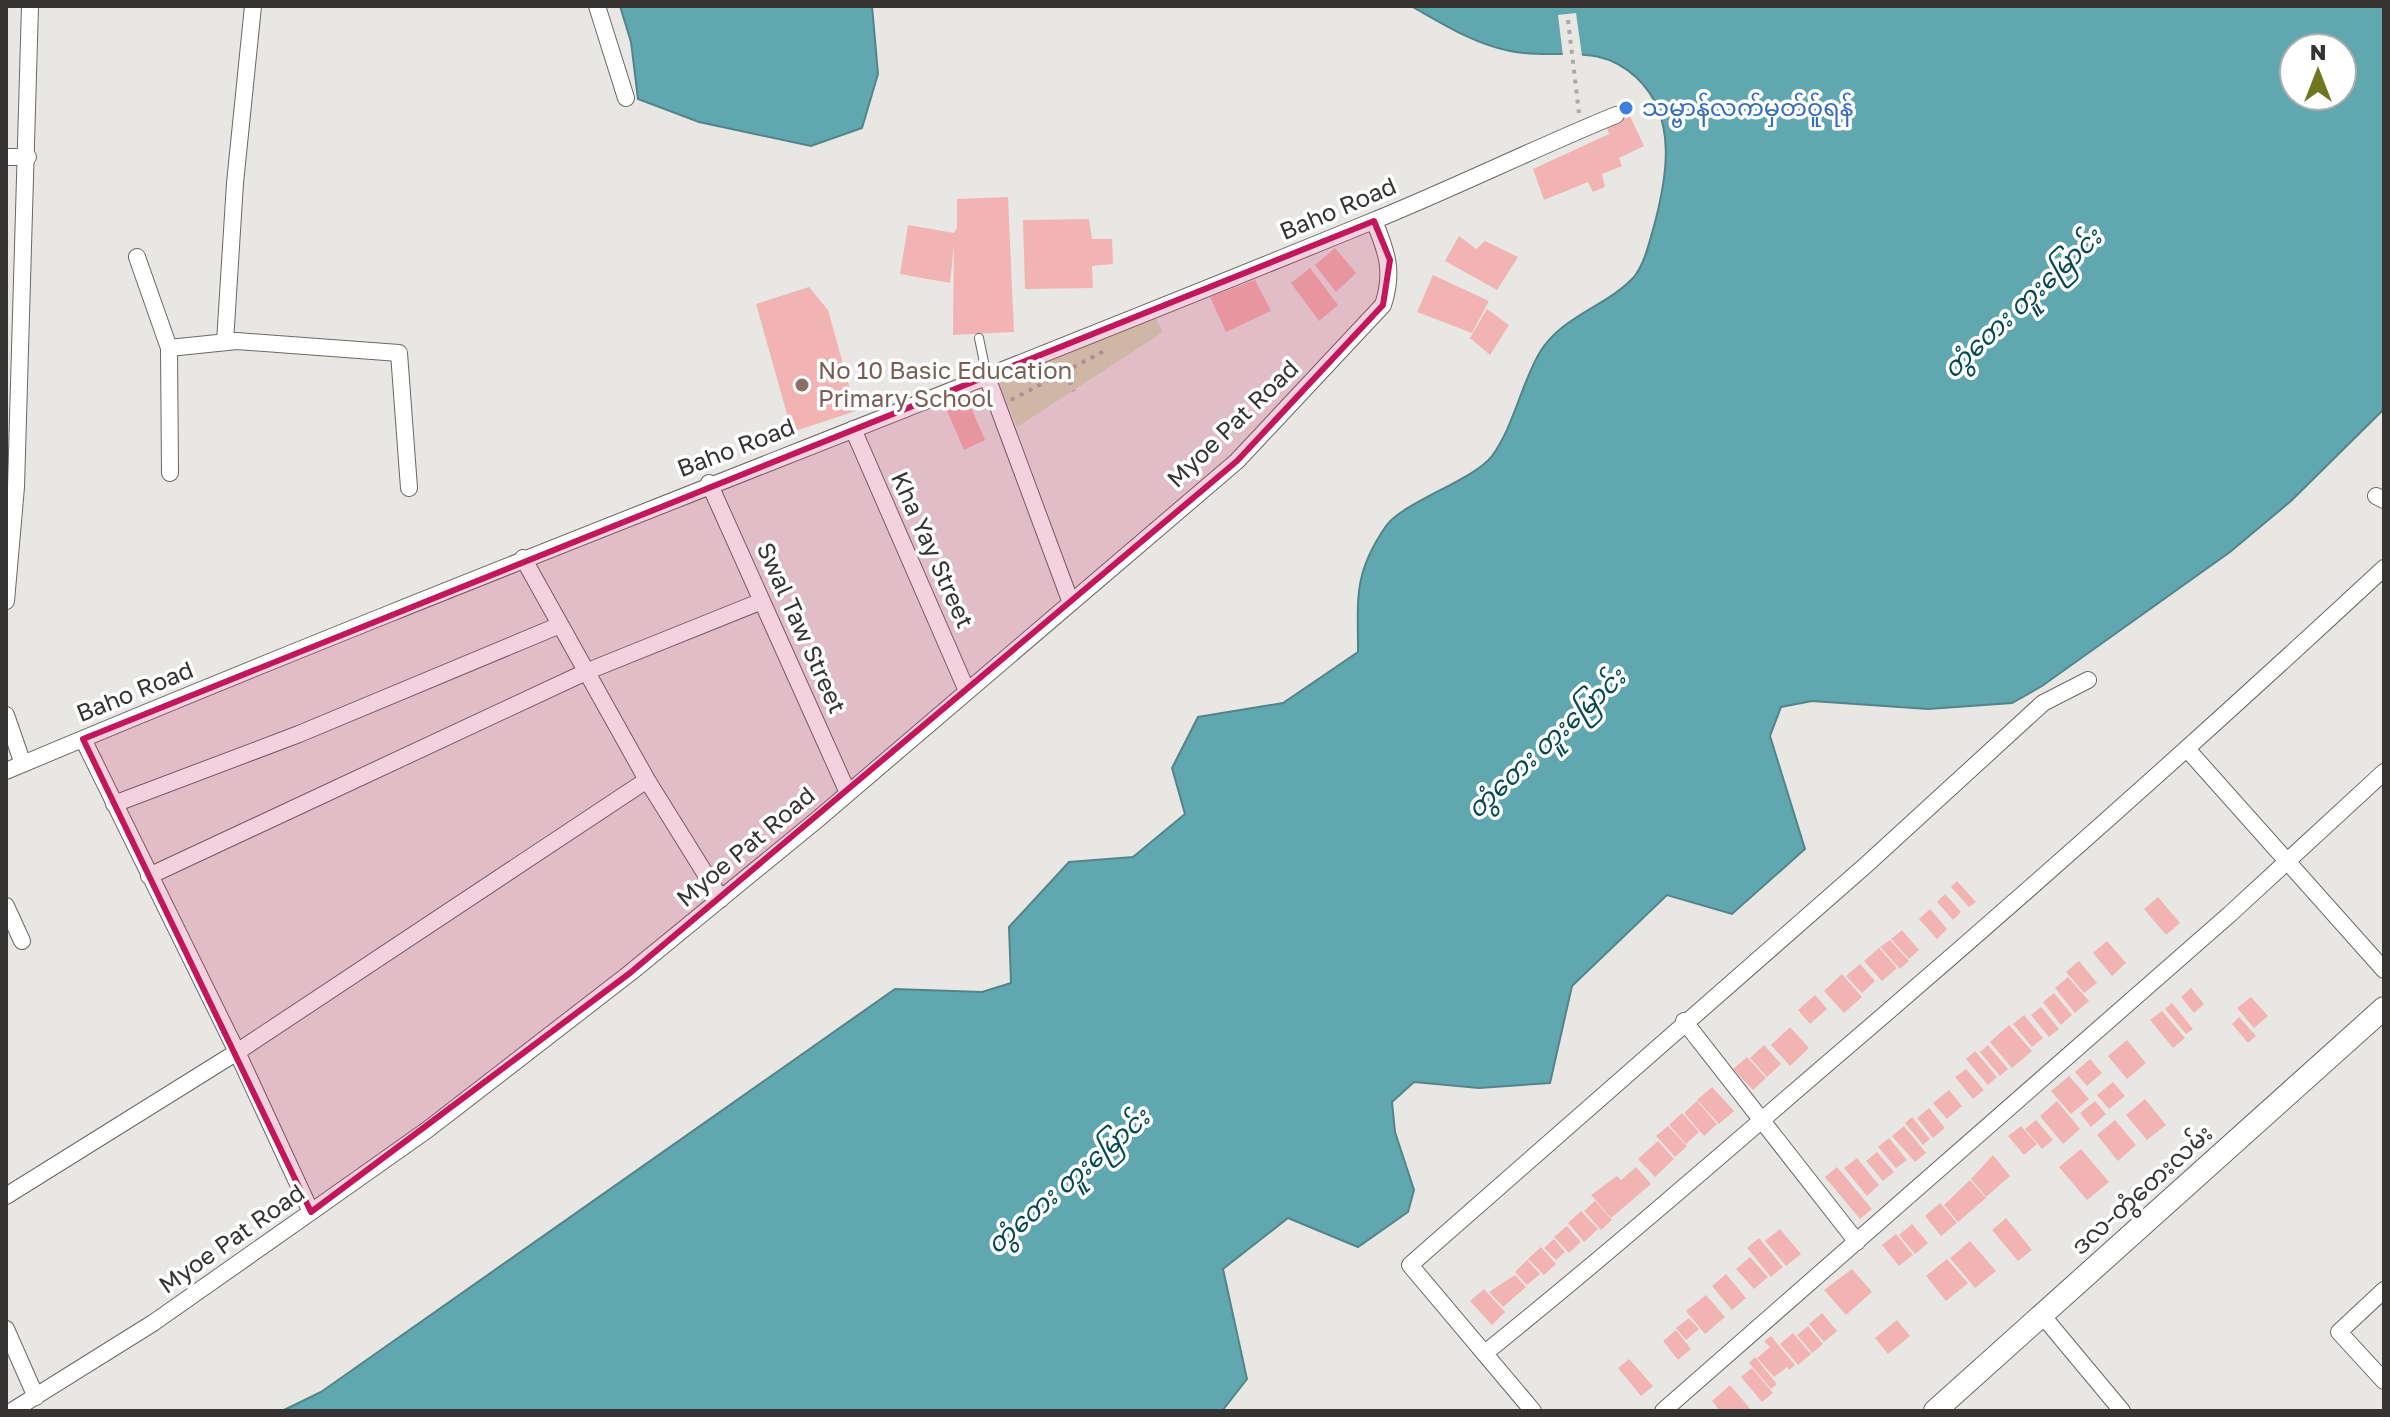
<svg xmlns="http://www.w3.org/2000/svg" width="2390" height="1417" font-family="'Golos Text','Noto Sans Myanmar',sans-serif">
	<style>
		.green { fill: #d4deb7 }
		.water { fill: #60a7af; stroke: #53848a; stroke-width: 2; fill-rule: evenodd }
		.pier { fill: #e9e7e4 }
		.building { fill: #f2b4b2 }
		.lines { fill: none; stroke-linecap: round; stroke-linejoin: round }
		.lane-casing { stroke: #6a6866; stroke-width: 10 }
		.street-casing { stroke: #6a6866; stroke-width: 18 }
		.secondary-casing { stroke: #6a6866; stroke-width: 24 }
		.path { stroke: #aba9a7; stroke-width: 4; stroke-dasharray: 4 6; stroke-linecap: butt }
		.lane { stroke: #fff; stroke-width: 8 }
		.street { stroke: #fff; stroke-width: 16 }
		.secondary { stroke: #fff; stroke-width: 22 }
		.marked { fill: #c2185b; fill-opacity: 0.2; stroke: #c2185b; stroke-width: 6; stroke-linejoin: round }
		.shop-dot { fill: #3f7fe0; stroke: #fff; stroke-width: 3 }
		.education-dot { fill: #8d6e63; stroke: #fff; stroke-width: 3 }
		.labels { text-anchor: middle; stroke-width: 7; stroke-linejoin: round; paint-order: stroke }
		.shop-label { font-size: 24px; fill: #366cbe; stroke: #fff; text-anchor: start }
		.street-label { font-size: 24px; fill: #353433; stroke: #fff }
		.education-label { font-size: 24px; fill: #785e54; stroke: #fff; text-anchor: start }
		.water-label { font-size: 26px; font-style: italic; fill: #04494f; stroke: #fff }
	</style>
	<rect width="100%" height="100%" fill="#e9e7e4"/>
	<!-- green -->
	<path class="green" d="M1153,314L1163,332L1017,427L997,378Z"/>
	<!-- water -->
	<path class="water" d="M620,6H872L878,74L862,128L811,146L699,122L638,99L631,42Z
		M1411,6H2384V409L2291,501L2230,552L2042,686L2012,703L1928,709L1812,701L1781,707L1770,736L1805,849L1732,914L1667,895L1572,986L1550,1083L1479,1088L1414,1082L1392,1102L1395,1132L1414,1190L1408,1212L1358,1247L1288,1218L1223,1269L1247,1379L1222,1411H282L321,1392L895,989L982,992L1011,983L1009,927L1069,862L1133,857L1185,814L1172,768L1198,717L1283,703L1358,652C1358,598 1353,574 1386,526C1403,502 1474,480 1492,456C1514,426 1521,384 1540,352C1563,315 1606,307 1634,277C1645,263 1649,243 1654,226C1667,178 1678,117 1637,78C1597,40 1556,61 1510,51C1474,44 1443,24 1411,6ZM2294,48H2342V96H2294Z"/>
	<!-- pier -->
	<path class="pier" d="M1576,13L1582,56H1563L1558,15Z"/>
	<!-- building -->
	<path class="building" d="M1630,116L1644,146L1619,158L1622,166L1602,174L1605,187L1593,192L1588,182L1544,200L1533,169L1609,134L1607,128Z
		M1008,197L1014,332L953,335L954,245L950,283L900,274L908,225L954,233L957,228V199Z
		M1089,219L1092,239H1112L1113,264L1092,266L1093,288L1025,289L1023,220Z
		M1459,236L1476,249L1485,241L1518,257L1497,290L1445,261Z
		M1335,248L1356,273L1336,292L1315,265Z
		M1310,268L1338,305L1319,321L1291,283Z
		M1433,275L1489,301L1472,333L1417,312Z
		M1255,280L1271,311L1226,332L1210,297Z
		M809,287L828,310L856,411L792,432L756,304Z
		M1487,309L1509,325L1490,355L1470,338Z
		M966,396L985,440L964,450L944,404Z
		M1957,881L1976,902L1969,907L1951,887Z
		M1945,894L1961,912L1953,920L1937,902Z
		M2158,897L2180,923L2166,935L2144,909Z
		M1930,909L1947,929L1937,939L1919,919Z
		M1902,930L1919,950L1909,959L1891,939Z
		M1890,940L1909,961L1900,969L1880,947Z
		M2107,941L2126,963L2112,976L2093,953Z
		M1879,948L1897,968L1882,981L1864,961Z
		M2079,961L2097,983L2084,993L2066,972Z
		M1860,964L1875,981L1862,993L1846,976Z
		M1842,974L1862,997L1844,1013L1824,991Z
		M2068,977L2089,1001L2075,1013L2055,988Z
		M2191,988L2204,1004L2194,1013L2181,997Z
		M2054,993L2072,1015L2061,1025L2043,1002Z
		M1815,995L1827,1009L1810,1024L1798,1010Z
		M2251,997L2268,1016L2254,1028L2237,1008Z
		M2172,1003L2193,1029L2186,1034L2165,1009Z
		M2041,1007L2059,1029L2049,1037L2031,1015Z
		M2162,1011L2185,1038L2173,1048L2150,1020Z
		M2024,1015L2043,1038L2032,1047L2013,1024Z
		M2239,1017L2256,1036L2248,1043L2232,1024Z
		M2009,1025L2032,1051L2012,1068L1990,1042Z
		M1790,1027L1809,1048L1790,1066L1771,1045Z
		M2127,1040L2146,1063L2127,1079L2108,1056Z
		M1764,1045L1781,1064L1767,1077L1750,1058Z
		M1988,1045L2008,1069L2000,1076L1980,1052Z
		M1975,1051L1997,1077L1988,1085L1966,1059Z
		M1747,1057L1766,1078L1753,1090L1733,1069Z
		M2090,1059L2102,1073L2087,1086L2075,1072Z
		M1966,1069L1984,1090L1973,1099L1955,1077Z
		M2069,1076L2089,1099L2071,1114L2051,1091Z
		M2113,1082L2125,1096L2109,1109L2097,1095Z
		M1712,1087L1734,1111L1719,1124L1697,1100Z
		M1949,1090L1962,1106L1947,1119L1933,1103Z
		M2145,1099L2166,1125L2147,1140L2126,1115Z
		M1697,1101L1717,1124L1704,1136L1684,1113Z
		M2057,1101L2080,1129L2063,1144L2040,1116Z
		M2095,1101L2106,1114L2091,1127L2080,1113Z
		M1929,1108L1945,1128L1933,1138L1917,1118Z
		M1682,1113L1699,1132L1686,1144L1669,1125Z
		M1912,1117L1930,1139L1923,1145L1905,1123Z
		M2036,1120L2053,1140L2042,1149L2025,1129Z
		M2115,1120L2136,1145L2118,1161L2097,1135Z
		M1668,1126L1687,1146L1675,1157L1656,1136Z
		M1904,1126L1926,1153L1915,1162L1892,1136Z
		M2021,1126L2037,1144L2024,1155L2008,1136Z
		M1889,1138L1907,1160L1896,1168L1878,1147Z
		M1658,1141L1674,1159L1655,1177L1638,1159Z
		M2081,1149L2109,1182L2087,1200L2059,1167Z
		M1877,1152L1894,1172L1883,1181L1866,1161Z
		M1993,1155L2010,1176L1986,1197L1971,1179Z
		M1857,1158L1879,1185L1867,1196L1844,1168Z
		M1636,1167L1651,1184L1611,1218L1591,1195L1617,1176L1621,1180Z
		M1837,1167L1872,1209L1860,1219L1825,1177Z
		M1970,1180L1986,1198L1958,1222L1944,1205Z
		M1595,1201L1612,1220L1601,1230L1584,1211Z
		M1940,1203L1957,1223L1941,1236L1925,1216Z
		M1581,1211L1598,1229L1584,1242L1568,1223Z
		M2006,1218L2032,1250L2018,1261L1992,1230Z
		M1912,1224L1928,1243L1915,1254L1899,1235Z
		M1567,1226L1581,1242L1569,1253L1554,1237Z
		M1780,1229L1801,1254L1786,1266L1765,1241Z
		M1896,1234L1913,1255L1899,1266L1882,1245Z
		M1759,1238L1783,1267L1771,1277L1747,1248Z
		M1554,1239L1565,1252L1556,1260L1544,1248Z
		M1970,1241L1996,1271L1975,1288L1950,1258Z
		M1541,1247L1556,1264L1544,1275L1528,1259Z
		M1750,1257L1768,1277L1754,1289L1736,1269Z
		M1947,1259L1968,1283L1946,1301L1926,1276Z
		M1527,1260L1540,1274L1527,1285L1515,1272Z
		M1852,1269L1872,1292L1846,1315L1824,1290Z
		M1726,1274L1746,1298L1732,1310L1712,1286Z
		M1515,1275L1526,1287L1503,1307L1489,1292Z
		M1484,1289L1505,1312L1492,1325L1470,1301Z
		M1706,1295L1725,1317L1705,1334L1686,1311Z
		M1822,1313L1837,1331L1824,1342L1809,1324Z
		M1689,1318L1699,1329L1686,1340L1676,1328Z
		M1897,1320L1910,1336L1888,1354L1875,1338Z
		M1808,1326L1823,1344L1812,1353L1797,1335Z
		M1676,1330L1691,1349L1678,1360L1663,1341Z
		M1793,1333L1811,1354L1798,1365L1780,1344Z
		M1771,1336L1795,1365L1789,1370L1787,1367L1774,1377L1757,1358L1770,1347L1764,1341Z
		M1755,1357L1777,1384L1771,1389L1749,1363Z
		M1629,1359L1653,1386L1641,1396L1618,1368Z
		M1752,1368L1773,1393L1762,1402L1741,1377Z
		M1730,1385L1752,1411H1720L1712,1401Z"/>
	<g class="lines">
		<!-- lane casing -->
		<g class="lane-casing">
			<path id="lane" d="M979,338L987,377"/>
		</g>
		<!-- street casing -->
		<g class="street-casing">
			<path id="street" d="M597,6L626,98
				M6,157H28
				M137,257L169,348L170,473
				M225,342L235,183L253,6
				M169,348L237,341L399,353L409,488
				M987,377L1071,603
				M853,429L967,691
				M709,483L848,793
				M2376,496L2384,500
				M523,558L647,780L721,899
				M6,601L16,487L30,6
				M6,715L23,764
				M83,739L237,1052L311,1212
				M2187,749L2384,970
				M6,771C457,581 915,409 1368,223C1452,189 1533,149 1616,115
				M114,804L299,734L560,625
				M149,876L588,671L762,601
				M6,906L22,941
				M1684,1021L1857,1242
				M6,1196L237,1052L647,780
				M2384,1290L2339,1332L2384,1381
				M2042,1315L2122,1411
				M6,1329L36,1397
				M1485,1353C1599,1261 1710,1165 1821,1069C2012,906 2200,739 2384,568
				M12,1411L153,1323L311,1212L427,1130L630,973L818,819L1237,461L1383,305C1394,272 1387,252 1374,221
				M1533,1411L1410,1265L1866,865L2043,703L2088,680
				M1663,1411L2230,914L2384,772"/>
		</g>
		<!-- secondary casing -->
		<g class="secondary-casing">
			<path id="secondary" d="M1935,1411L2384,1008"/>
		</g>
		<!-- path -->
		<path class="path" d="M1568,20L1579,113
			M1061,363L1074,391
			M1011,400L1106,350"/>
		<!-- lane -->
		<use href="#lane" class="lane"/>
		<!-- street -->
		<use href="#street" class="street"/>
		<!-- secondary -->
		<use href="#secondary" class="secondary"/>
	</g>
	<!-- marked area -->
	<path class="marked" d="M1374,221L1390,260L1383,305L1237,461L630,973L311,1212L83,739Z"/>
	<!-- markers -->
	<circle class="shop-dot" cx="1626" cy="108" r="8"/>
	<circle class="education-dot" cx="802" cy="385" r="8"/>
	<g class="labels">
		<!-- shop labels -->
		<g class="shop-label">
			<text x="1642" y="116">သမ္ဗာန်လက်မှတ်ဝ်ူရန်</text>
		</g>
		<!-- street labels -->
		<g class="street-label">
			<text transform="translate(1338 209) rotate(-23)" y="8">Baho Road</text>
			<text transform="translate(1233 424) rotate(-44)" y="8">Myoe Pat Road</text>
			<text transform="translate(736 448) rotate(-21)" y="8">Baho Road</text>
			<text transform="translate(932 550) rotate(66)" y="8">Kha Yay Street</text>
			<text transform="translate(801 628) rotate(66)" y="8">Swal Taw Street</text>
			<text transform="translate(135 692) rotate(-22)" y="8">Baho Road</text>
			<text transform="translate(746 847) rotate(-40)" y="8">Myoe Pat Road</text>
			<text transform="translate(2142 1190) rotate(-42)" y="8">ဒလ-တွံတေးလမ်း</text>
			<text transform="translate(232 1239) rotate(-35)" y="8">Myoe Pat Road</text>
		</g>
		<!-- education labels -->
		<g class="education-label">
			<text x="818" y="379">No 10 Basic Education<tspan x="818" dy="28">Primary School</tspan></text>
		</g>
		<!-- water labels -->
		<g class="water-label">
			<text transform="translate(2022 303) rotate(-43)" y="9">တွံတေး တူးမြောင်း</text>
			<text transform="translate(1546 743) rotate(-43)" y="9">တွံတေး တူးမြောင်း</text>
			<text transform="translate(1068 1181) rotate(-41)" y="9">တွံတေး တူးမြောင်း</text>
		</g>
	</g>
	<!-- border -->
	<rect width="2390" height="1417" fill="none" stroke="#353433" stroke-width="16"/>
	<!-- north arrow -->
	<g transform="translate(2318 72)"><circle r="38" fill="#ffffff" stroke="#aeaead" stroke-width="2"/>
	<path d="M0-6L14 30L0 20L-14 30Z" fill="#70761f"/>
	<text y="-12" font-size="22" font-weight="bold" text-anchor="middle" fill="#353433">N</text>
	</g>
</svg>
